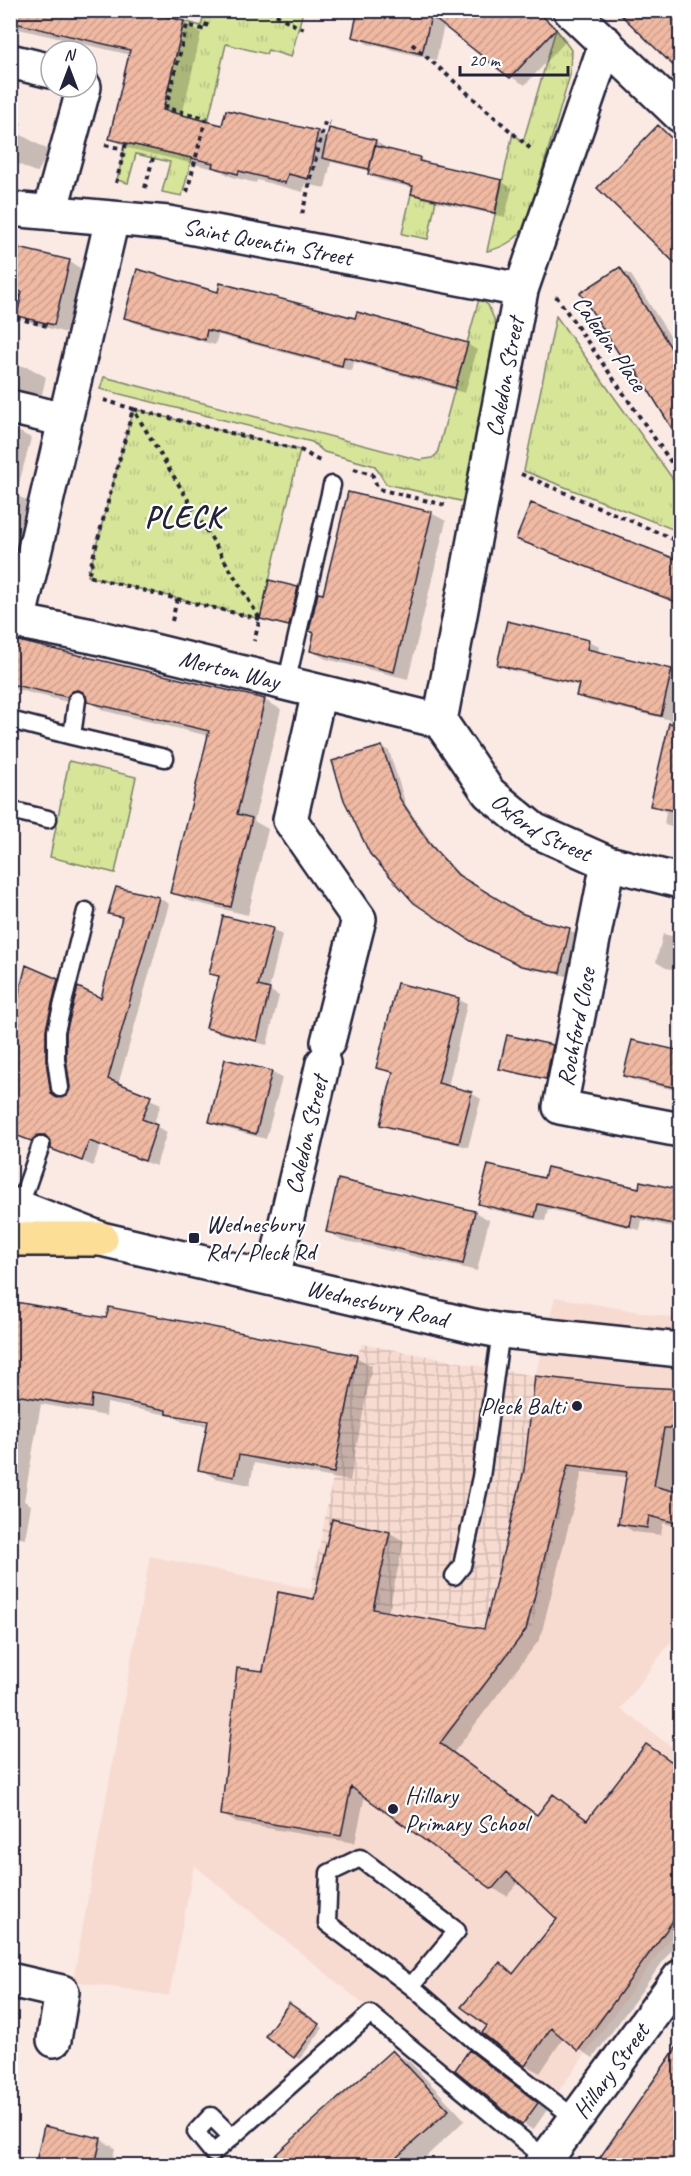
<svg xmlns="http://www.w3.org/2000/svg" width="691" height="2176" font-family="Caveat,sans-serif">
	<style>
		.built { fill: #f7dbd0 }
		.industrial { fill: url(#industrial-grid) }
		.grass { fill: url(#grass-tufts); stroke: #7c846a; stroke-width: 1.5 }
		.shadow { fill: #0003; fill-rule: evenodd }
		.building { fill: url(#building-hatch); stroke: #22223b; stroke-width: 1.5 }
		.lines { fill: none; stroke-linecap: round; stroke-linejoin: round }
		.service-casing { stroke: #22223b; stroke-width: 21 }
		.minor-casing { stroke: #22223b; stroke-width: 38 }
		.tertiary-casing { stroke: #22223b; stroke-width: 38 }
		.trunk-casing { stroke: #22223b; stroke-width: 38 }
		.path { stroke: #22223b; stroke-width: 4; stroke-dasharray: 4.5 4.5; stroke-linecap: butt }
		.service { stroke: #fff; stroke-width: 16 }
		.minor { stroke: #fff; stroke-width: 33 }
		.tertiary { stroke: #fff; stroke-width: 33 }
		.trunk { stroke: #fcde96; stroke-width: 33 }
		.poi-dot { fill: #22223b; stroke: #fff; stroke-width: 2 }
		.labels { text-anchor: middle; stroke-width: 4.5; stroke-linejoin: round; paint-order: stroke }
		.street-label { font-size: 24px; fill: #22223b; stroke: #fff }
		.poi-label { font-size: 24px; fill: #22223b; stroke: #fff; text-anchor: start }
		.district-label { font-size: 30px; font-weight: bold; letter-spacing: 1.5px; fill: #22223b; stroke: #fff }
	</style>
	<defs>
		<pattern id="industrial-grid" width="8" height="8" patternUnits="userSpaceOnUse" patternTransform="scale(1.5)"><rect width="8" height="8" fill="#f7dbd0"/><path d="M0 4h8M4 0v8" fill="none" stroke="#d3bcb4"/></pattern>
		<pattern id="grass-tufts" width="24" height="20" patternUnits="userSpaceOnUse" patternTransform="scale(1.5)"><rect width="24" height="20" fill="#d6e598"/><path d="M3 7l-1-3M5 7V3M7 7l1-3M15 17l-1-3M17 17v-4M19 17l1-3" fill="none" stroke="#b7c484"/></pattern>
		<pattern id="building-hatch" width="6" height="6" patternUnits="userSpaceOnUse" patternTransform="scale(1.5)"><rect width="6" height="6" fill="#efb9a2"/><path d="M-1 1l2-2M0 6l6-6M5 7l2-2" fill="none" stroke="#cd9f8c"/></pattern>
	</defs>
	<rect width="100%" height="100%" fill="#faeae3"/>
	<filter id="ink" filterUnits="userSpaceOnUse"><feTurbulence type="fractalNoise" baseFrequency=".0167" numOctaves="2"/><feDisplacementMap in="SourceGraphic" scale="12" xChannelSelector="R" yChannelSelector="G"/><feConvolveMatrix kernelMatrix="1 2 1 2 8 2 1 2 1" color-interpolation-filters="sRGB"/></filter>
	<g filter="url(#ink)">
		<!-- built -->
		<path class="built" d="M555,1297L680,1319V1629L621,1709L680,1753V1924L549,2104L471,2048L451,2076L194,1865L169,1996L73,1981L150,1556L517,1632L522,1636L571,1465L525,1460L535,1376Z"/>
		<!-- industrial -->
		<path class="industrial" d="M362,1344L535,1376L525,1460L571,1465L531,1630L519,1634L311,1589L357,1355Z"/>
		<!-- grass -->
		<path class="grass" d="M205,11H303L291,57L268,50L266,54L226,44L208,122L163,110L184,21L201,26Z
			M556,29L571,50L570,75L527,223C520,238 503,248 487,251L513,133L523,142Z
			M126,143L192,158L182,196L162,192L170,162L136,154L128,183L117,180Z
			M411,194L436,200L428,239L402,234Z
			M479,299L488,305L500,333L469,503L386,484L375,466L324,452L312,442L100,389L104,377L420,460L432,458L437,454Z
			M556,316L680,489V532L524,471Z
			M133,409L300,450L260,619L88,576Z
			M69,761L136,777L115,873L50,857Z"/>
		<!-- shadow -->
		<path class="shadow" d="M10,10H133L184,22L201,33L182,116L223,127L318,133L328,139L375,141L385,147V150L419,158L429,164L502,182L512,188L505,217L423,199L413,193L414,188L379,180L369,174L370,171L331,162L325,188L305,184L303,192L257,180L256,183L232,177L219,170L128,148L111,138L131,55L10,27Z
			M360,10H539L567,40L525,85L511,77L444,25L436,60L368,44L354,36Z
			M10,116L22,123L18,133L50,151L37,173L10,160Z
			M658,127L680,142V267Z
			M10,248L70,262L85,271L70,334L34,324L18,315L23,297L10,294Z
			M620,269L631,275L680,352V442L635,365L624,359Z
			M125,317L356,320L467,344L477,350L465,393L354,362L352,371L218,335L215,345L135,323Z
			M10,363L30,368L46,377L41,399L10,406Z
			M10,427L31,438L16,495L35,505L17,581L10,579Z
			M431,513L446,521L408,679L326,659L311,651L325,596Z
			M528,544L680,563V605Z
			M297,589L302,591L293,628L262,618Z
			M10,640L264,700L281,709L254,821L268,829L248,915L189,901L172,892L209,736L105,711L88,701L84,706L10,688Z
			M589,641L599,647L598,653L672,670L680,675L672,720L680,722V831L664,824L666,812L652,805L671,720L588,701L578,695L580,686L509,670L499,664Z
			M382,747L389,751L406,805L436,849L465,880L522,915L569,930L576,934L567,976L529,969L500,956L415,902Z
			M159,898L169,904L118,1085L161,1104L153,1125L167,1132L156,1166L100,1146L93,1166L52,1148L53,1142L50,1140L43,1146L10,1133V987L22,990L58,980L68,987L56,1066L60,1097L67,1098L102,1000L123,920L110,913Z
			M272,929L282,935L269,990L279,996L267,1045L218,1033L208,1027L220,978L211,973Z
			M663,934L680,938V971L666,968L656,962Z
			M458,999L467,1004L448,1087L471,1093L481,1099L468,1147L391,1129L382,1124L394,1074L378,1067Z
			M553,1046L557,1049L551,1081L501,1068Z
			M680,1053V1091L635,1081L625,1075Z
			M226,1061L272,1072L282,1078L266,1139L220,1127L210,1122Z
			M545,1180L640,1190L680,1192V1229L642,1220L640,1230L548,1209L545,1221L490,1209L480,1203Z
			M475,1212L489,1220L477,1271L342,1240L328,1231Z
			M10,1303L108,1319L356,1357L372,1366L350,1481L254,1463L250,1485L215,1478L200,1469L208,1426L183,1422L173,1416L107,1403L106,1416L41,1404L24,1501L31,1505L25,1539L10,1536ZM171,1413L215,1421V1424L175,1417Z
			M624,1387L680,1390V1527L663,1523L661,1535L634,1532L619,1523L627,1477L582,1472L540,1639L454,1752L538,1815L553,1796L589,1820L680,1768V1938L593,2058L579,2049L564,2037L540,2073L525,2065L500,1964L515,1973L559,1919L519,1882L507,1896L492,1888L365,1795L355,1843L237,1823L223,1815L264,1672L315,1600L333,1521L390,1533L404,1541L388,1614L485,1631L525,1471Z
			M295,2008L323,2028L300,2059L295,2057Z
			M680,2043V2166H596Z
			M393,2052L410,2062L465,2120L416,2166H265Z
			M470,2052L547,2110L533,2130L523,2124Z
			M100,2139L115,2148L111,2166H10V2159L37,2164Z"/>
		<!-- building -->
		<path class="building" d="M11,10H140L184,21L163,110L222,125L226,110L318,131L308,179L288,174L285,183L239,171L238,174L212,167L213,163L109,139L130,50L10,22Z
			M358,10H536L556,29L510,78L431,16L422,54L352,37Z
			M616,10H681V73Z
			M658,125L681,148V269L597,188Z
			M329,128L376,140L369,169L322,158Z
			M375,146L420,157L419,161L502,180L495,213L411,194L413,186L368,174Z
			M10,246L70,260L54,325L17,316L22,292L10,289Z
			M620,267L671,348L681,342V443L628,357L623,360L580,293Z
			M137,269L218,292L220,283L355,318L357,312L468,343L455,388L344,357L342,366L207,330L205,340L124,318Z
			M348,492L432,512L394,672L310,651L314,633L309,631L318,593L323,594Z
			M531,503L681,561V604L516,539Z
			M269,580L298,587L289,626L260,619Z
			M507,621L589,640L587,649L672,669L661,716L576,696L579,684L497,665Z
			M10,639L265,699L237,814L252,818L231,907L170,893L209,731L87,702L86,696L79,690L73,691L67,697L10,684Z
			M669,723L681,725V812L650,806Z
			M382,746L400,799L429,843L458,875L521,913L545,922L570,928L560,973L521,966L471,941L414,903L370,854L344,800L332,761Z
			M116,887L159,897L108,1079L151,1096L142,1119L157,1125L145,1161L89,1141L82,1161L51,1149V1142L45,1135H38L31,1141L10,1133V1030L26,965L58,979L46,1029V1060L51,1094L57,1098L67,1096L70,1087L66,1058V1032L78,987L101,998L122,917L108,914Z
			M223,916L273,928L258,986L270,989L257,1041L206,1028L219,976L209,974Z
			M397,983L459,998L438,1083L472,1092L459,1143L380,1125L393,1072L376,1068Z
			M507,1035L553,1045L546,1079L499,1069Z
			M632,1040L681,1051V1089L623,1076Z
			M225,1059L272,1071L256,1134L209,1122Z
			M488,1165L544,1178L547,1167L639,1188L640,1181L681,1190V1226L632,1215L630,1226L538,1204L535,1217L478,1204Z
			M338,1179L475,1211L463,1264L326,1232Z
			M10,1301L106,1318L109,1307L357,1355L334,1473L239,1455L234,1477L198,1470L208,1421L166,1414V1410L92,1395L91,1408L10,1394Z
			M535,1376L624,1386L681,1389V1428H664L654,1486L681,1493V1524L649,1516L647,1528L618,1524L627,1472L568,1465L526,1630L440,1743L537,1815L553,1794L587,1820L646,1744L681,1768V1910L578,2051L551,2028L525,2066L482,2033L487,2026L461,2007L500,1962L513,1974L557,1919L507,1872L492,1889L351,1787L341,1836L221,1815L237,1668L263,1671L278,1592L314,1599L332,1519L390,1532L373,1609L484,1629L524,1470Z
			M289,2003L319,2024L294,2058L265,2036Z
			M681,2041V2155L669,2166H594Z
			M392,2050L449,2110L387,2166H263Z
			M469,2050L538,2103L522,2125L455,2070Z
			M44,2126L101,2138L95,2166H35Z"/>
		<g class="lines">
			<!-- service casing -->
			<g class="service-casing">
				<path id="service" d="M286,684L332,485
					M10,720L72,736L77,700
					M72,736L165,758
					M10,810L48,819
					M60,1088L56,1059V1031L86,911
					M19,1208L41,1145
					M454,1576L462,1566L481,1477L501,1331
					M411,1986L457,1931L360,1858L329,1873L327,1923L411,1986L477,2043L576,2119
					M232,2137L211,2116L196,2132L213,2153L232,2137L370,2014L546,2159"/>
			</g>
			<!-- minor casing -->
			<g class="minor-casing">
				<g id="minor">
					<path d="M570,10L680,115"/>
					<path d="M10,61L51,71"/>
					<path id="s1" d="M10,209L168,223L521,290"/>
					<path d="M50,212L84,87"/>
					<path d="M10,407L65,420"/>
					<path id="s2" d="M10,620L92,636L440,721"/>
					<path d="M18,622L112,219"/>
					<path d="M319,692L290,820L359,919L328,1042"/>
					<path id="s3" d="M440,721L521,290L606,43"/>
					<path id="s4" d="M440,721L489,793L534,830L608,863L680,881"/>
					<path d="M608,863L560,1107L680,1130"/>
					<path id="s5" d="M273,1278L323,1063"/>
					<path d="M10,1980L62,1992L54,2040"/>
					<path id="s6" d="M541,2166L680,1977"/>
				</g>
			</g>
			<!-- tertiary casing -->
			<g class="tertiary-casing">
				<g id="tertiary">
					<path id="s7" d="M10,1204L101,1239L474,1326L501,1331L680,1350"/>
				</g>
			</g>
			<!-- trunk casing -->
			<g class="trunk-casing">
				<path id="trunk" d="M10,1239H101"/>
			</g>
			<!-- path -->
			<path class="path" d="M198,10L209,13
				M268,10L298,27L306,29
				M412,44L533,151
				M105,145L124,149
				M116,183L126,143
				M145,188L153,158
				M187,192L206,118L166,108L187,25L205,30L210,10
				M302,214L325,122L330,123
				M19,294L13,317L51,327
				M556,296L680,475
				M104,400L133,409L260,619L254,641
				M354,469L372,474L378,489L445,505
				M521,474L680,542
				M177,599L260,619
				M172,621L177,599L88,576L133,409L300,450C308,453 313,459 321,461"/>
			<!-- service -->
			<use href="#service" class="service"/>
			<!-- minor -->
			<use href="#minor" class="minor"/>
			<!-- tertiary -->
			<use href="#tertiary" class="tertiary"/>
			<!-- trunk -->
			<use href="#trunk" class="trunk"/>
		</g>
	</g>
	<!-- markers -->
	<g class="poi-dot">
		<rect x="188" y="1232" width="12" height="12" rx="3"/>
		<circle cx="577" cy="1406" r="6"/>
		<circle cx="393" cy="1809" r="6"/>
	</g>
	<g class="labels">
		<!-- street labels -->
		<g class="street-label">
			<text dy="8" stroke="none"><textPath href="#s1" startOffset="260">Saint Quentin Street</textPath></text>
			<text transform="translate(610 343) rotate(55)" y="8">Caledon Place</text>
			<text dy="8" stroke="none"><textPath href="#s3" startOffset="350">Caledon Street</textPath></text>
			<text dy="8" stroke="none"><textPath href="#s2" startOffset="225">Merton Way</textPath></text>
			<text dy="8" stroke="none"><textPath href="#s4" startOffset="150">Oxford Street</textPath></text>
			<text transform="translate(576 1027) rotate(-79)" y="8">Rochford Close</text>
			<text dy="8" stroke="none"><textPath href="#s5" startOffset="147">Caledon Street</textPath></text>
			<text dy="8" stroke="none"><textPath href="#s7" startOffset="381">Wednesbury Road</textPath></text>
			<text dy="8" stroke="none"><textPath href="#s6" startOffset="118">Hillary Street</textPath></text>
		</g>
		<!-- poi labels -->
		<g class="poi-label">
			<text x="206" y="1232">Wednesbury<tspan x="206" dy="28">Rd / Pleck Rd</tspan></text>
			<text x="565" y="1414" text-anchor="end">Pleck Balti</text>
			<text x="405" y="1803">Hillary<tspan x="405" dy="28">Primary School</tspan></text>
		</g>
		<!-- district labels -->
		<g class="district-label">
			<text x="184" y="527">PLECK</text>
		</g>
	</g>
	<!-- margin -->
	<rect width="691" height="2176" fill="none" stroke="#fff" stroke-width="36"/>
	<rect x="18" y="18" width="655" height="2140" fill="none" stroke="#22223b" stroke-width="2" filter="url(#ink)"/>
	<!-- north arrow -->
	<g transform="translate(69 69)"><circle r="28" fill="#ffffff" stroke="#a7a7b1" stroke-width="1.5"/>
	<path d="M0-4.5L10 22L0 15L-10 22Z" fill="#22223b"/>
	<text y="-9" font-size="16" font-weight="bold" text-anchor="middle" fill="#22223b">N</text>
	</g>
	<!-- scale -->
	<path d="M460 66v9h108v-9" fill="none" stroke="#22223b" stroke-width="3"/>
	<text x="469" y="66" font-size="18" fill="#22223b" stroke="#ffffff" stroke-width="4.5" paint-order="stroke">20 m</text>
</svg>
